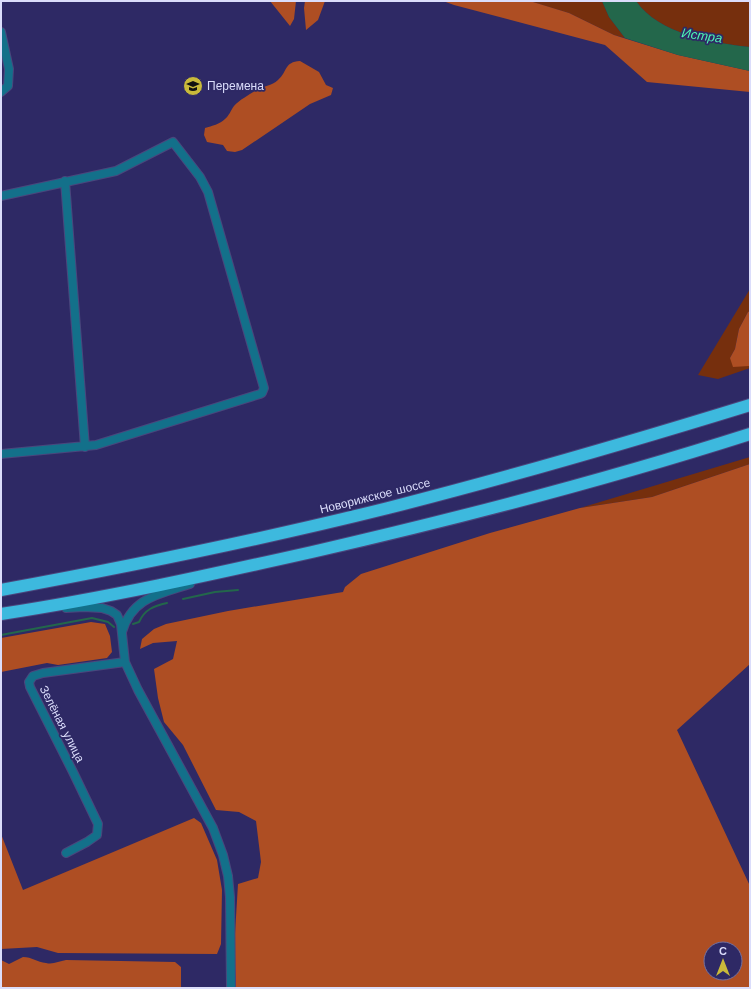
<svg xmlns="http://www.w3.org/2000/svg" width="751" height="989" font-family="'Work Sans',sans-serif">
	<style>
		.green { fill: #762f0d }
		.forest { fill: #ae4e23; fill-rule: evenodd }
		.water { fill: #23674b }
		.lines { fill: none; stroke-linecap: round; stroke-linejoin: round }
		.stream { stroke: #23674b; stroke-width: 2 }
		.minor-casing { stroke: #4a467d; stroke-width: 10 }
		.motorway-casing { stroke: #4a467d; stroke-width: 14 }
		.minor { stroke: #13708a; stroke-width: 8 }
		.motorway { stroke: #3db9de; stroke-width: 12 }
		.labels { text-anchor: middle; stroke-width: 3.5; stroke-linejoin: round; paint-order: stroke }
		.poi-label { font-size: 12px; fill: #dbddfb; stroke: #2e2965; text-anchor: start }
		.street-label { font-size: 12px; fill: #dbddfb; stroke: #2e2965 }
		.water-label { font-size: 13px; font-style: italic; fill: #4df6b3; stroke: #2e2965 }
	</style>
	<rect width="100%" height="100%" fill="#2e2965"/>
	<!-- green -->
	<path class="green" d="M529,1H602L609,17L625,38L614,35L569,13Z
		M636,1H750V47C712,43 659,34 636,1Z
		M750,289V311L748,312L739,329L735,349L730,358L749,366L750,364V368L718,379L698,375Z
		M750,457V464L652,497L580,508Z"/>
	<!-- forest -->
	<path class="forest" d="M270,1H296L294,19L290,26Z
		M305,1H325L318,20L306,30L304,8Z
		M443,1L533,2L569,13L614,35L678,55L750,71V92L647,82L605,45L454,5Z
		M300,61L319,72L326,85L333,88L331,95L310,104L242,150L235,152L227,151L223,145L207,142L204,135L205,128C212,126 220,124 225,119C229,116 231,110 234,106C239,100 249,95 256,90C263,86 272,86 278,80C288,71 284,62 300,61Z
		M750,311V364L749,366L733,367L730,358L735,349L739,329L748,312Z
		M750,464V664L677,730L750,886V988H236L234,950L238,884L258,878L261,862L256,821L239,812L216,810L183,745L164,722L158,698L154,669L173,659L177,641L153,643L140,649L142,639L154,629L166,624L228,611L343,592L345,587L361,574L490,533L580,508L652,497ZM711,949H735V973H711Z
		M91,622L105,624L110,636L112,652L107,658L58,665L47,663L1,672V638Z
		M194,818L201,823L217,860L222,890L221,944L217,954L58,953L37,947L1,949V834L23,890Z
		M23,957C32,957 37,962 46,963C53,965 59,961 66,960L175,962L181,967V988H1V960L9,964Z"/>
	<!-- water -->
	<path class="water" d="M602,1H636C659,34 712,43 750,47V71L678,55L625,38L609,17Z"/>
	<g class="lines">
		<!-- stream -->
		<path class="stream" d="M183,599L215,592L238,590
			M133,624L139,622C145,609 154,606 167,603
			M1,635L92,618L108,622L114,627"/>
		<!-- minor casing -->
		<g class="minor-casing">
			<path id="minor" d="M1,32L9,69L8,86L1,92
				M65,181L85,447
				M1,196L116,171L173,142L200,177L208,192L264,388L262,393L260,394L96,445L1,454
				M66,608L84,607L102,608L111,611L117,615L121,624L125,662L138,690L213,828L223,855L228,876L230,897L231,988
				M122,632C132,597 160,594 190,584
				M66,853L87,842L97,835L98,824L73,772L30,687L29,682L33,676L43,673L125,662"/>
		</g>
		<!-- motorway casing -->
		<g class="motorway-casing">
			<path id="motorway" d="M1,590C131,566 260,540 388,508C510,477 630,442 750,405
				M1,614C106,598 209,575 312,552C460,518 606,480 750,434"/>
		</g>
		<!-- minor -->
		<use href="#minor" class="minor"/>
		<!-- motorway -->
		<use href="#motorway" class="motorway"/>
	</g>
	<!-- icons -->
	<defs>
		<g id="school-disc" transform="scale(1)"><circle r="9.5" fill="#c9ba3a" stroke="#2e2965"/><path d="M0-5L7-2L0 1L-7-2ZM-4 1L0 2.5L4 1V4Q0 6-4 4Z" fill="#111"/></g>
	</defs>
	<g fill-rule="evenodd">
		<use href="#school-disc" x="193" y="86"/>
	</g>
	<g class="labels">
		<!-- poi labels -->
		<g class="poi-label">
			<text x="207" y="90">Перемена</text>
		</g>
		<!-- street labels -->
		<g class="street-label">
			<text transform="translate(375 496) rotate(-14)" y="4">Новорижское шоссе</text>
			<text transform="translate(62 724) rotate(63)" y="4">Зелёная улица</text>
		</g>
		<!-- water labels -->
		<g class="water-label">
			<text transform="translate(702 35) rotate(8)" y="5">Истра</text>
		</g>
	</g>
	<!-- border -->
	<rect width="751" height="989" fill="none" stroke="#dbddfb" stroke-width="4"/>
	<!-- north arrow -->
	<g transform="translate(723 961)"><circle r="19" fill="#2e2965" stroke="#7371a1"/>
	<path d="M0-3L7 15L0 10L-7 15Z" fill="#c9ba3a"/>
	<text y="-6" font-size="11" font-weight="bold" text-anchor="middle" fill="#dbddfb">С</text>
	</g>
</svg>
